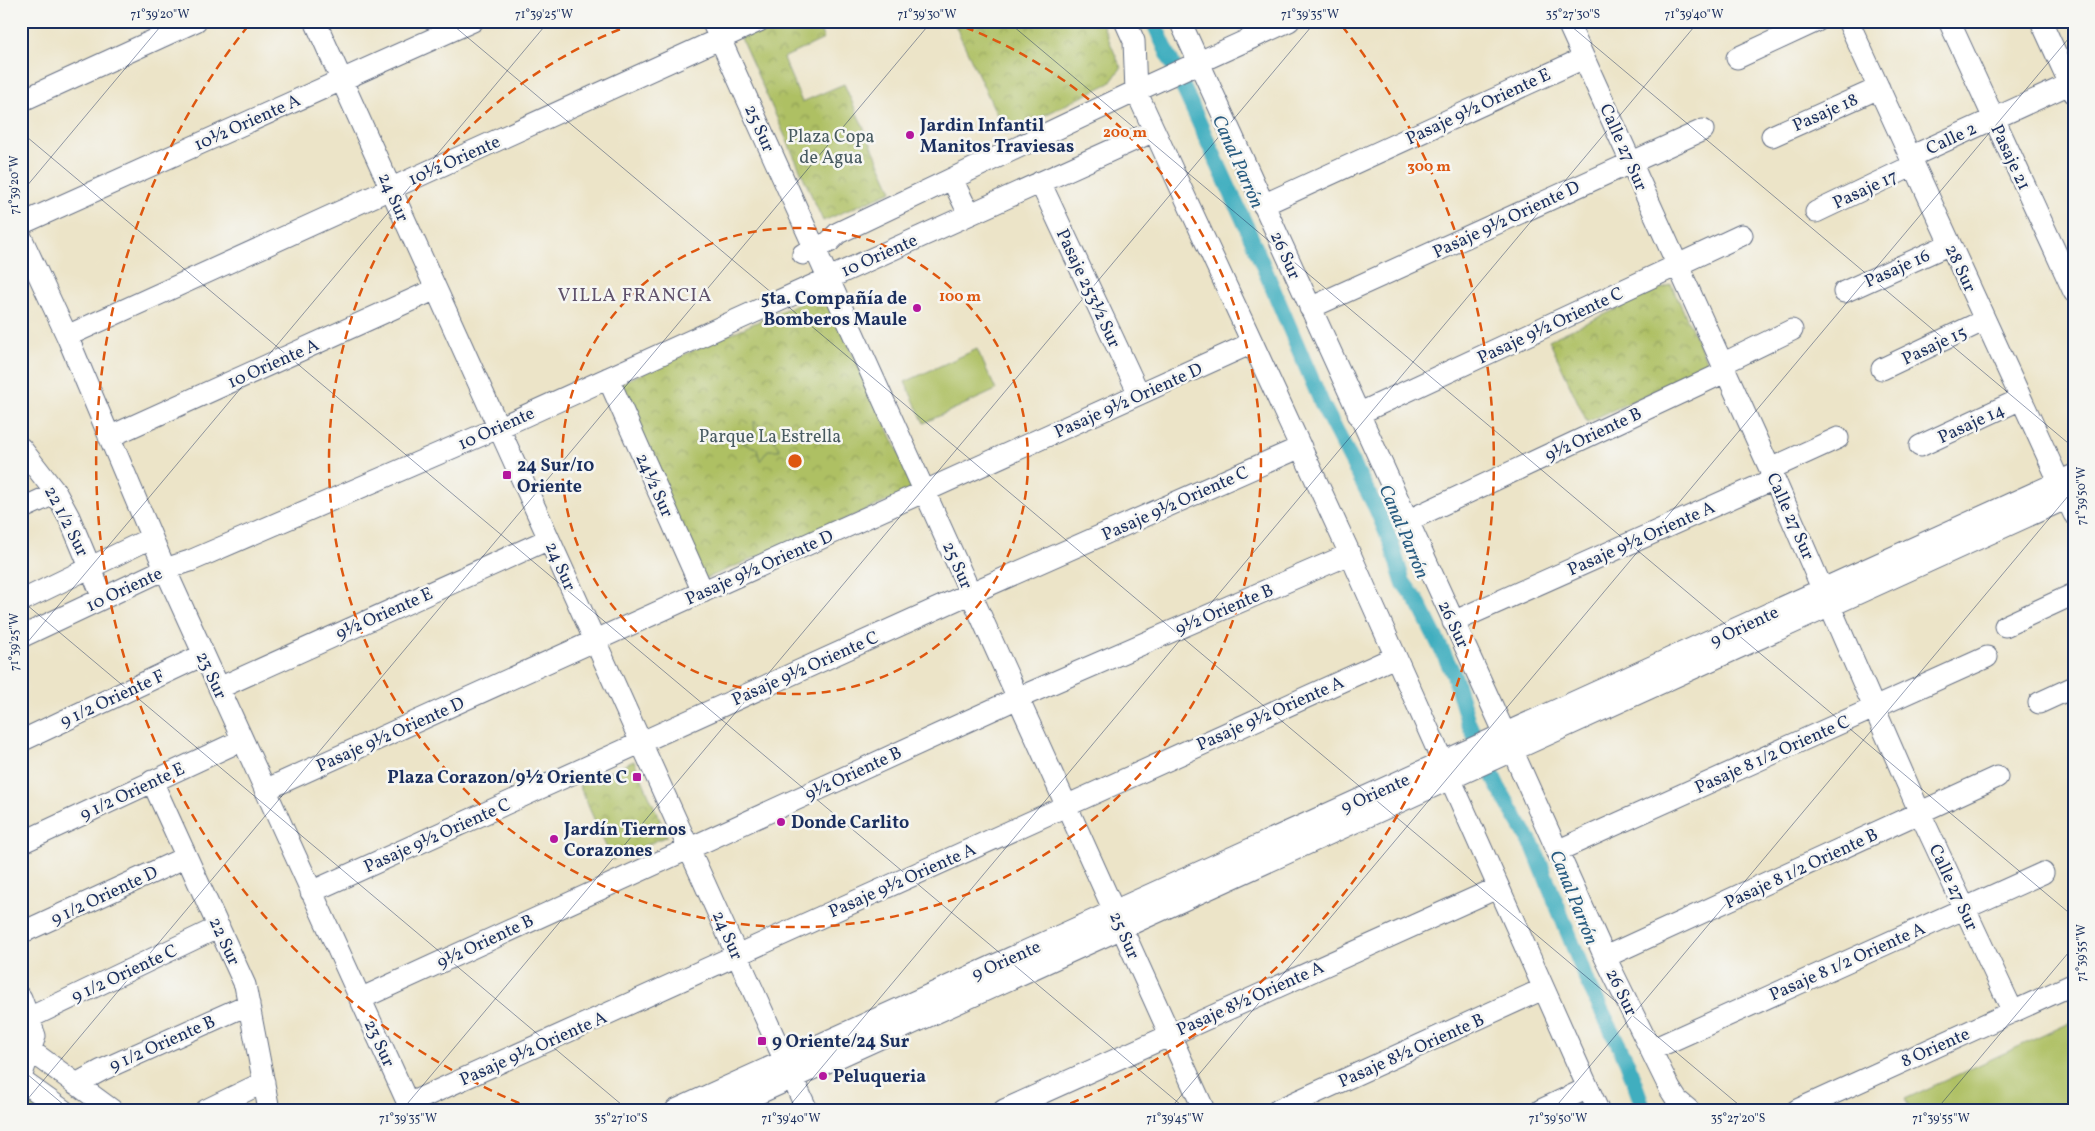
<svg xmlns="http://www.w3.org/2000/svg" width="2095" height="1131" font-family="Vollkorn,serif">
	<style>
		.park { fill: url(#park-crowns); stroke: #647860 }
		.garden { fill: #aec063; stroke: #647860 }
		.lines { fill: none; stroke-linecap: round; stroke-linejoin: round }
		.canal { stroke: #41aebf; stroke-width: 16 }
		.minor-casing { stroke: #646e83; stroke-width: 23 }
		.minor { stroke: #fff; stroke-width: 21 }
		.ticks { fill: none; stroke: #1b2f5e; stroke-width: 1; stroke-opacity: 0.45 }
		.ring { fill: none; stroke: #de5710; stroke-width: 2.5; stroke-dasharray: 9 6 }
		.poi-dot { fill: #b5179e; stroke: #f6f6f2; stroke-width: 2 }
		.labels { text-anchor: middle; stroke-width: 5; stroke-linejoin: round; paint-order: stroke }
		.street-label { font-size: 18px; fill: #1b2f5e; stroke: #f6f6f2 }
		.poi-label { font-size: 18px; font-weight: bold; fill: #1b2f5e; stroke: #f6f6f2; text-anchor: start }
		.park-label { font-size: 18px; fill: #475a60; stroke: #f6f6f2 }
		.water-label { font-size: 19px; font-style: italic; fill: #285b80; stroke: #f6f6f2 }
		.neighbourhood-label { font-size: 19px; letter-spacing: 1px; fill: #5f516b; stroke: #f6f6f2 }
		.centre { fill: #de5710; stroke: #f6f6f2; stroke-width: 2.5 }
		.ring-label { font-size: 15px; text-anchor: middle; font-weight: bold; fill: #de5710; stroke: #f6f6f2; stroke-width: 5; stroke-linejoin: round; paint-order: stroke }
		.neatline { fill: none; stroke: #1b2f5e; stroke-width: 2 }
		.ticks-label { font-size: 12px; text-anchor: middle; fill: #1b2f5e }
	</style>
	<defs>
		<pattern id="park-crowns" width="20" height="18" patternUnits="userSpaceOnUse" patternTransform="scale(1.25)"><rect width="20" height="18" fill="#aec063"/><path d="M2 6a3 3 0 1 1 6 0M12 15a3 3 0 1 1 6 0" fill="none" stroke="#8d9c55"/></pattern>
	</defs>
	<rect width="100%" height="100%" fill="#f6f6f2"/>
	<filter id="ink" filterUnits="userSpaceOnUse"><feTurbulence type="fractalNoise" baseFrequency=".02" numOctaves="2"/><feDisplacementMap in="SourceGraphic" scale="10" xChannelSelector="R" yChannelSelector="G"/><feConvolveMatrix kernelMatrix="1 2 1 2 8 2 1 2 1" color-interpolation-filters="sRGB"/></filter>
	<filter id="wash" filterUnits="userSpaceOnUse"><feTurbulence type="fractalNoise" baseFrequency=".0096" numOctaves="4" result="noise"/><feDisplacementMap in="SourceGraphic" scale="20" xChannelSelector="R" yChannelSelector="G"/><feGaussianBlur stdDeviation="1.12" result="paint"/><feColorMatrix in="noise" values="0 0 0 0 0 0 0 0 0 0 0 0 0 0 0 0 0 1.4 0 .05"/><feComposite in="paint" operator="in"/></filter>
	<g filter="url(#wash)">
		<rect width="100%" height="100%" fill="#ece4c8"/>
		<!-- park -->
		<path class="park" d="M778,21H816L824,39L783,58L802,102L844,84L892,191L823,221L741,38Z
			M953,21H1101L1121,68L1110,83L1006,134Z
			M1671,284L1709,366L1587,422L1549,340Z
			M824,292L916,489L705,579L616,385Z
			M634,761L667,836L612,860L579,785Z
			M21,1097L41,1110H21Z"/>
		<!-- garden -->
		<path class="garden" d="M977,349L996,390L924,423L905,382Z
			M754,421L767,432L782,429L774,441L780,450H768L760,461L757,448L744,444L755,435Z
			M2074,1021V1110H1911L1905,1099Z"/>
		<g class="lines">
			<!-- canal -->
			<path class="canal" d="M1153,21L1247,228L1323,406L1376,508L1391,543L1403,582L1419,604L1454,675L1468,722L1498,787L1534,848L1588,983L1627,1062L1644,1110"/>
		</g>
	</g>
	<g filter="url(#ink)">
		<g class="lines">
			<!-- minor casing -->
			<g class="minor-casing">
				<path id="minor" d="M315,21L807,1110
					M712,21L1204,1110
					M1125,21L1134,41L1136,91L1350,554L1598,1110
					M1180,21L1505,734L1605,957L1670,1089L1677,1100L1689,1110
					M1567,21L1770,469L1920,813L2013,1012
					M1848,21L2074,514
					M1949,21L2074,292
					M2041,21L2074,93
					M1737,58L1817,21
					M21,101L196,21
					M1772,136L1879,88
					M1910,157L2074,82
					M952,179L969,214
					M1040,182L1139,394
					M1263,205L1584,58
					M1816,212L1914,165
					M21,224L473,21
					M21,237L67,336L165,569L411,1110
					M803,254L829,242L838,233L1136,91L1289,21
					M1844,292L1950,244
					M1310,308L1703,130
					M67,336L759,21
					M1722,364L1792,330
					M1882,369L1985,320
					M608,378L703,592
					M1358,414L1742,235
					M109,437L436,289
					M1920,446L2021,399
					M21,448L56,493L69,517L103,598
					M1770,469L1838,438
					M21,509L56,493
					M1407,521L1725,372
					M21,601L151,538
					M1453,622L1774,479
					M2005,626L2074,594
					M21,637L165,569L190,561L498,428L1154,131
					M219,688L549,539
					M2039,703L2074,687
					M21,741L203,655
					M152,781L245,985L269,1110
					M265,790L1252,343
					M21,843L242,740
					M1557,851L1987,657
					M311,892L971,593L1301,447
					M21,933L186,857
					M1605,957L1997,777
					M21,998L35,1036L21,1077
					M360,999L1018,698L1350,554
					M29,1018L219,927
					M30,1050L112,1110
					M1651,1050L2043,873
					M21,1080L63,1110
					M76,1084L102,1070L249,1004
					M408,1104L1395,657
					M206,1110L264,1082
					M676,1110L2074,475
					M722,1110L2074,495
					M1004,1110L1497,888
					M1278,1110L1543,989
					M1541,1110L1588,1088
					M1797,1110L2074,984"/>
			</g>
			<!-- minor -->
			<use href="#minor" class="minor"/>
		</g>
	</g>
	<!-- ticks -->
	<path class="ticks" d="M448,21L1745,1110M1007,21L2074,917M1565,21L2074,448M21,132L1187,1110M21,193L165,21M21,600L628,1110M21,650L549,21M21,1069L70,1110M21,1107L932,21M402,1110L1316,21M786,1110L1699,21M1169,1110L2074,32M1553,1110L2074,489M1936,1110L2074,946"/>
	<!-- distance rings -->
	<g class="ring">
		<circle cx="795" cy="461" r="233"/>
		<path d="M951 22A466 466 0 1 1 639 22"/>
		<path d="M533 1109A699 699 0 0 1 248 26M1342 26A699 699 0 0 1 1057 1109"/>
	</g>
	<!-- markers -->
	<g class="poi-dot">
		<circle cx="910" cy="135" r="5"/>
		<circle cx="917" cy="308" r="5"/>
		<rect x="502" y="470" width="10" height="10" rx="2.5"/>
		<rect x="632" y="772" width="10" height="10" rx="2.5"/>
		<circle cx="781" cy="822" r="5"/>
		<circle cx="554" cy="839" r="5"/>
		<rect x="757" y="1036" width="10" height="10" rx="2.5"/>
		<circle cx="823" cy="1076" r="5"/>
	</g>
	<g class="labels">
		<!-- street labels -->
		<g class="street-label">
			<text transform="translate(1478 106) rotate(-25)" y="6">Pasaje 9½ Oriente E</text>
			<text transform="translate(1825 112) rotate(-24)" y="6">Pasaje 18</text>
			<text transform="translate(247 122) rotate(-24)" y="6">10½ Oriente A</text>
			<text transform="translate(760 128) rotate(66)" y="6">25 Sur</text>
			<text transform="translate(1951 138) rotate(-25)" y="6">Calle 2</text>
			<text transform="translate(1624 147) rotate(66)" y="6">Calle 27 Sur</text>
			<text transform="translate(2011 157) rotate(65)" y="6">Pasaje 21</text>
			<text transform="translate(454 160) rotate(-24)" y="6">10½ Oriente</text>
			<text transform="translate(1865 189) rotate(-25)" y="6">Pasaje 17</text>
			<text transform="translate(394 197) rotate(66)" y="6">24 Sur</text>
			<text transform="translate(1506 219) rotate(-25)" y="6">Pasaje 9½ Oriente D</text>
			<text transform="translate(879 255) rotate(-24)" y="6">10 Oriente</text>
			<text transform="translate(1286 255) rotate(66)" y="6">26 Sur</text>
			<text transform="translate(1897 268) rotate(-24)" y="6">Pasaje 16</text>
			<text transform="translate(1961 268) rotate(65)" y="6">28 Sur</text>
			<text transform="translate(1089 288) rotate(65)" y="6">Pasaje 253½ Sur</text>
			<text transform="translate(1550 325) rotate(-25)" y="6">Pasaje 9½ Oriente C</text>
			<text transform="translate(1934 345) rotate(-25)" y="6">Pasaje 15</text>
			<text transform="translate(273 363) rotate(-24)" y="6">10 Oriente A</text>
			<text transform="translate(1128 400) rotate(-24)" y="6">Pasaje 9½ Oriente D</text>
			<text transform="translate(1971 423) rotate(-25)" y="6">Pasaje 14</text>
			<text transform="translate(496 428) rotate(-24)" y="6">10 Oriente</text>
			<text transform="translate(1593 434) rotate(-25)" y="6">9½ Oriente B</text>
			<text transform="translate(655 485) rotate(66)" y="6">24½ Sur</text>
			<text transform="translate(1175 503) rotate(-24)" y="6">Pasaje 9½ Oriente C</text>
			<text transform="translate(1791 516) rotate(66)" y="6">Calle 27 Sur</text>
			<text transform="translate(67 521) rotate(63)" y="6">22 1/2 Sur</text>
			<text transform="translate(1641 538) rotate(-24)" y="6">Pasaje 9½ Oriente A</text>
			<text transform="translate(958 565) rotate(66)" y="6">25 Sur</text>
			<text transform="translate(561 566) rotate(66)" y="6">24 Sur</text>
			<text transform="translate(759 567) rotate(-24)" y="6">Pasaje 9½ Oriente D</text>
			<text transform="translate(124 589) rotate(-25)" y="6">10 Oriente</text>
			<text transform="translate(1224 609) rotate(-23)" y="6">9½ Oriente B</text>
			<text transform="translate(384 613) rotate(-24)" y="6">9½ Oriente E</text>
			<text transform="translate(1454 624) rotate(65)" y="6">26 Sur</text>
			<text transform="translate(1744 626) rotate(-25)" y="6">9 Oriente</text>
			<text transform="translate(805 668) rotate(-24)" y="6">Pasaje 9½ Oriente C</text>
			<text transform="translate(212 675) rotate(65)" y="6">23 Sur</text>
			<text transform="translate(112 698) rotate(-25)" y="6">9 1/2 Oriente F</text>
			<text transform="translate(1270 713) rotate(-24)" y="6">Pasaje 9½ Oriente A</text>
			<text transform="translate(390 734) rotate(-24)" y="6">Pasaje 9½ Oriente D</text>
			<text transform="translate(1772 754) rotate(-24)" y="6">Pasaje 8 1/2 Oriente C</text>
			<text transform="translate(853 773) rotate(-25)" y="6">9½ Oriente B</text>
			<text transform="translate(132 791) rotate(-25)" y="6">9 1/2 Oriente E</text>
			<text transform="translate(1375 793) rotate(-24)" y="6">9 Oriente</text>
			<text transform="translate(437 835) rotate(-24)" y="6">Pasaje 9½ Oriente C</text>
			<text transform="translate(1801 868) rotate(-25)" y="6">Pasaje 8 1/2 Oriente B</text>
			<text transform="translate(902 880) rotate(-24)" y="6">Pasaje 9½ Oriente A</text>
			<text transform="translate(1954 887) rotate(65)" y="6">Calle 27 Sur</text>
			<text transform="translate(104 895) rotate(-25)" y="6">9 1/2 Oriente D</text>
			<text transform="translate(728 935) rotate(66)" y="6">24 Sur</text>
			<text transform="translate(1125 935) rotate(66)" y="6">25 Sur</text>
			<text transform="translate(225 941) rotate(65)" y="6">22 Sur</text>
			<text transform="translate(485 941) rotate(-25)" y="6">9½ Oriente B</text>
			<text transform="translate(1006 960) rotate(-24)" y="6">9 Oriente</text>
			<text transform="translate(1847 961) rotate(-24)" y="6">Pasaje 8 1/2 Oriente A</text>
			<text transform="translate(124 973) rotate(-25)" y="6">9 1/2 Oriente C</text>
			<text transform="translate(1622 992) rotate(64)" y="6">26 Sur</text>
			<text transform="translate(1250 998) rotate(-24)" y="6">Pasaje 8½ Oriente A</text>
			<text transform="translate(162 1043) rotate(-24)" y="6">9 1/2 Oriente B</text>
			<text transform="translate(380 1043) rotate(65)" y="6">23 Sur</text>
			<text transform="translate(1935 1047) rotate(-24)" y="6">8 Oriente</text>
			<text transform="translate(533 1048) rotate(-24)" y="6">Pasaje 9½ Oriente A</text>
			<text transform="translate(1411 1050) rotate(-24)" y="6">Pasaje 8½ Oriente B</text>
		</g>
		<!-- poi labels -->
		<g class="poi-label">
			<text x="920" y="131">Jardin Infantil<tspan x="920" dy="21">Manitos Traviesas</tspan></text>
			<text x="907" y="304" text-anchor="end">5ta. Compañía de<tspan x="907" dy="21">Bomberos Maule</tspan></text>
			<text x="517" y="471">24 Sur/10<tspan x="517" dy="21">Oriente</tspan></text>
			<text x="627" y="783" text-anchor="end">Plaza Corazon/9½ Oriente C</text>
			<text x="791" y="828">Donde Carlito</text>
			<text x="564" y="835">Jardín Tiernos<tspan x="564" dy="21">Corazones</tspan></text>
			<text x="772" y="1047">9 Oriente/24 Sur</text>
			<text x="833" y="1082">Peluqueria</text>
		</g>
		<!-- park labels -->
		<g class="park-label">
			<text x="831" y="142">Plaza Copa<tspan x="831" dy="21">de Agua</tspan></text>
			<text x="770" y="442">Parque La Estrella</text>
		</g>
		<!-- water labels -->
		<g class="water-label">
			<text transform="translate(1239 161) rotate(66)" y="7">Canal Parrón</text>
			<text transform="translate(1405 531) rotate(67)" y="7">Canal Parrón</text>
			<text transform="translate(1575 897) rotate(68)" y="7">Canal Parrón</text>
		</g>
		<!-- neighbourhood labels -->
		<g class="neighbourhood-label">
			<text x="635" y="301">VILLA FRANCIA</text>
		</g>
	</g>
	<circle cx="795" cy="461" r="8" class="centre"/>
	<g class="ring-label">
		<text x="1125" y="137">200 m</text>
		<text x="1429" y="171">300 m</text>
		<text x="960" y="301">100 m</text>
	</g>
	<!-- margin -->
	<rect width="2095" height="1131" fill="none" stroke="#f6f6f2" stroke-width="55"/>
	<rect x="28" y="28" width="2040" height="1076" class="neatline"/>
	<g class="ticks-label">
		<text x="160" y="18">71°39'20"W</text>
		<text x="544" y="18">71°39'25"W</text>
		<text x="927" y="18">71°39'30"W</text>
		<text x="1310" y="18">71°39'35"W</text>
		<text x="1573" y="18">35°27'30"S</text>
		<text x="1694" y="18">71°39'40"W</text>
		<text transform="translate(14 185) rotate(-90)" y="4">71°39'20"W</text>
		<text transform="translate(2081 496) rotate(-90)" y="4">71°39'50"W</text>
		<text transform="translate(14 642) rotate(-90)" y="4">71°39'25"W</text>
		<text transform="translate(2081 953) rotate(-90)" y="4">71°39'55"W</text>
		<text x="408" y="1122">71°39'35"W</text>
		<text x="621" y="1122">35°27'10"S</text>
		<text x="791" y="1122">71°39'40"W</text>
		<text x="1175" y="1122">71°39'45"W</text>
		<text x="1558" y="1122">71°39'50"W</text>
		<text x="1738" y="1122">35°27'20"S</text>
		<text x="1941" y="1122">71°39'55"W</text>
	</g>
</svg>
